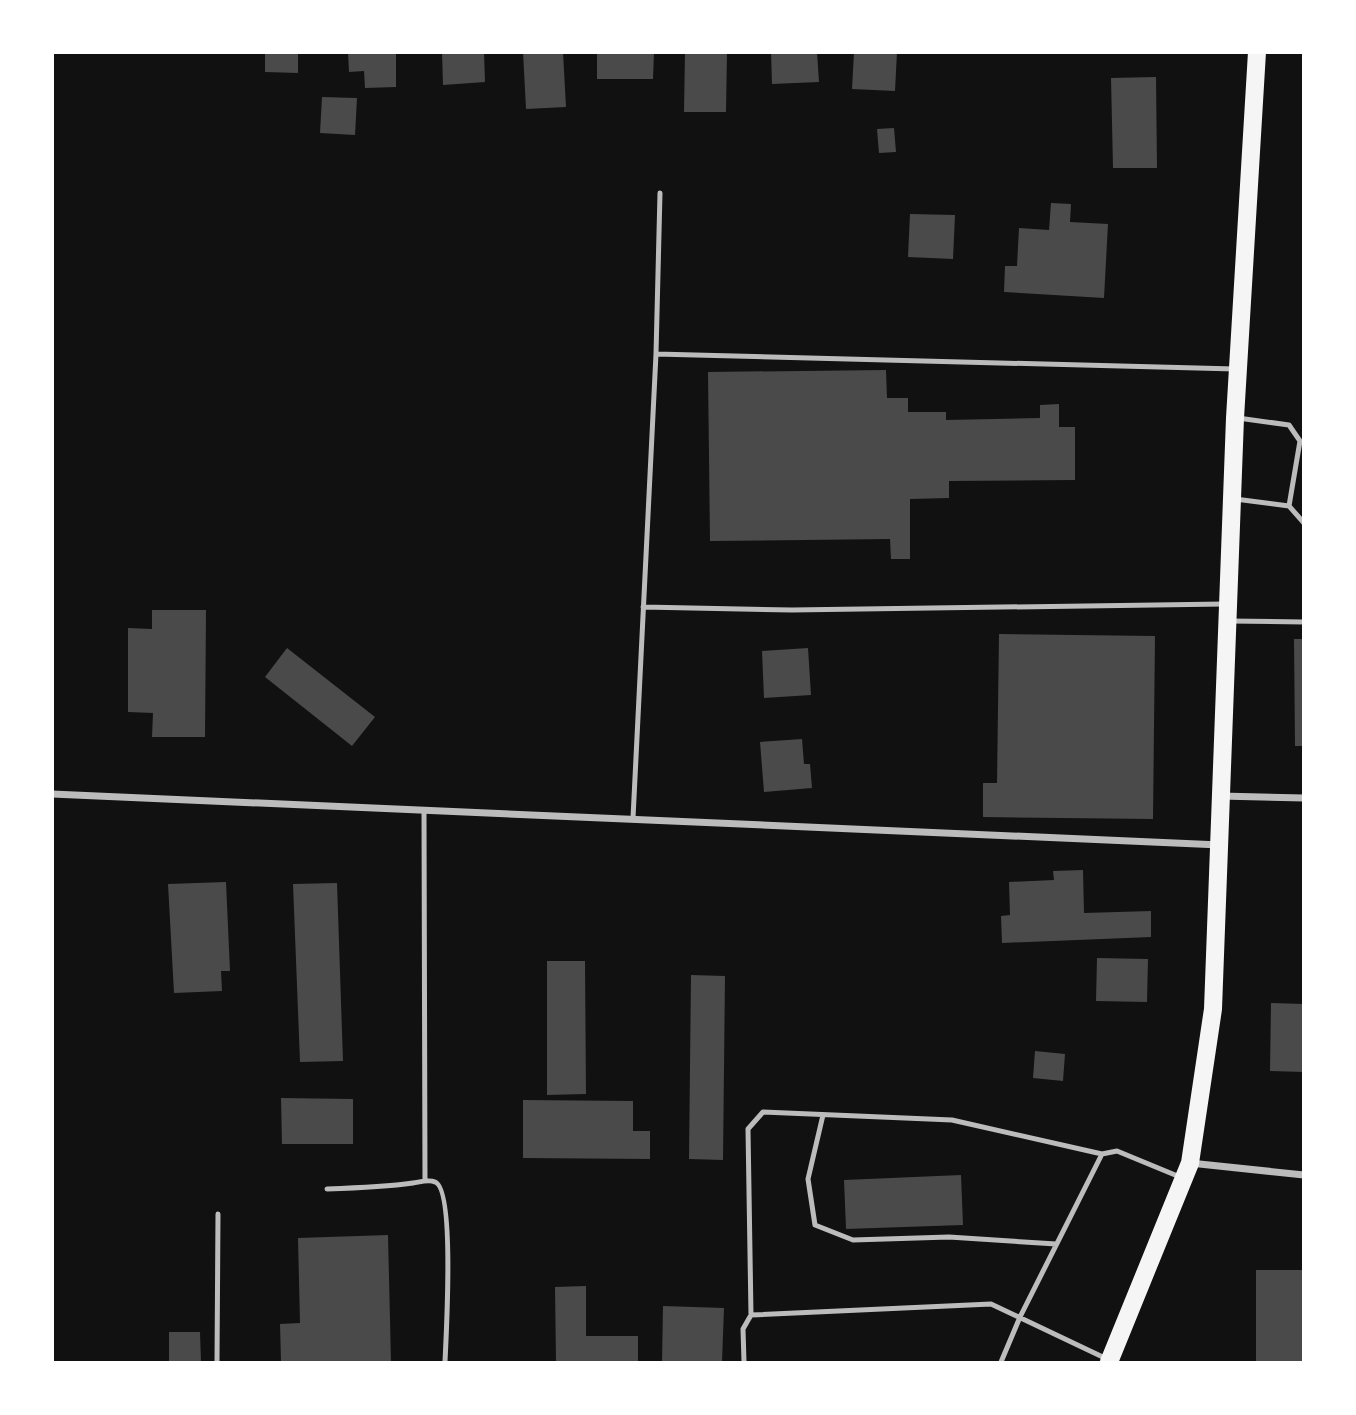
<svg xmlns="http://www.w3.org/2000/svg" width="1356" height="1415" font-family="Raleway,sans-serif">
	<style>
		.building { fill: #4a4a4a }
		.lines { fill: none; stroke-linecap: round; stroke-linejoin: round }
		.service { stroke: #bcbcbc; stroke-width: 5 }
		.minor { stroke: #bcbcbc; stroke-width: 7 }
		.primary { stroke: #f5f5f5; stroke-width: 18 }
	</style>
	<rect width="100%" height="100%" fill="#111"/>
	<!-- building -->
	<path class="building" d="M265,52H298V73L265,72Z
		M348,52H396V87L365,88L364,71L349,72Z
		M442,52H484L485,82L443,85Z
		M523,52H563L566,107L526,109Z
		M597,52H654L653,79H597Z
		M685,52H727L726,112H684Z
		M771,52H817L819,82L772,84Z
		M854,52H897L895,91L852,89Z
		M1156,77L1157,168H1113L1111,78Z
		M322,97L357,98L355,135L320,133Z
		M894,128L896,152L879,153L877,129Z
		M1051,203L1071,204L1070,222L1108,224L1104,298L1004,292L1005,266H1017L1019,228L1049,230Z
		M910,214L955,215L953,259L908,257Z
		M886,370L887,398H908V412H946V420L1040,418V405L1059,404V427H1075V480L949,481V498L910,499V559H891L890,539L710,541L708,372Z
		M152,610H206L205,737H152L153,713L128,712V628L152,629Z
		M999,634L1155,636L1153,819L983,817V783H997Z
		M1294,639H1304V746H1295Z
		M287,648L375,717L352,746L265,677Z
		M808,648L811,695L764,698L762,651Z
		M802,739L804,764H810L812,788L764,792L760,742Z
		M1083,870L1084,913L1151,911V937L1002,943L1001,916L1010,915L1009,882L1054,880L1053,871Z
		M226,882L230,971H221L222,991L174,993L168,884Z
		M337,883L343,1061L300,1062L293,884Z
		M1097,958L1148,959L1147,1002L1096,1001Z
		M547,961H585L586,1094L547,1095Z
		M691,975L725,976L723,1160L689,1159Z
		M1271,1003L1304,1004V1072L1270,1071Z
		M1035,1051L1065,1054L1063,1081L1033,1078Z
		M281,1098L353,1099V1144H282Z
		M523,1100L633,1101V1131H650V1159L523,1158Z
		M961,1175L963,1225L846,1229L844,1180Z
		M388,1235L391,1362H281L280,1324L300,1323L298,1238Z
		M1256,1270H1304V1362H1256Z
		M586,1286V1336H638V1362H556L555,1287Z
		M663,1306L724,1308L722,1362H662Z
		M169,1332H200L201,1362H169Z"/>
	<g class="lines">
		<!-- service -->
		<path class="service" d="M656,354L660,193
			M1238,418L1289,425L1300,441L1289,506
			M1235,499L1289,506L1304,523
			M643,607L792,610L1224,604
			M1229,621L1304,622
			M424,811L425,1181
			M633,818L656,354L1235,369
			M823,1115L808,1179L815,1225L853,1240L949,1237L1056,1244
			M327,1189C356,1188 384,1187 413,1183C420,1182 429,1179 435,1182C455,1189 446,1337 445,1362
			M751,1315L748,1129L763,1112L952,1120L1102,1154
			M217,1362L218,1214
			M744,1362L743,1329L751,1315L991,1304L1107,1359
			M1001,1362L1020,1317L1102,1154L1117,1151L1180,1177"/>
		<!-- minor -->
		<path class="minor" d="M52,794L1220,845
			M1220,796L1304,798
			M1190,1163L1304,1175"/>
		<!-- primary -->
		<path class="primary" d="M1109,1362L1190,1163L1213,1009L1235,418L1257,52"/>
	</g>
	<!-- border -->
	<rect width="1356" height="1415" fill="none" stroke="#ffffff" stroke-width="108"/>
</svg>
